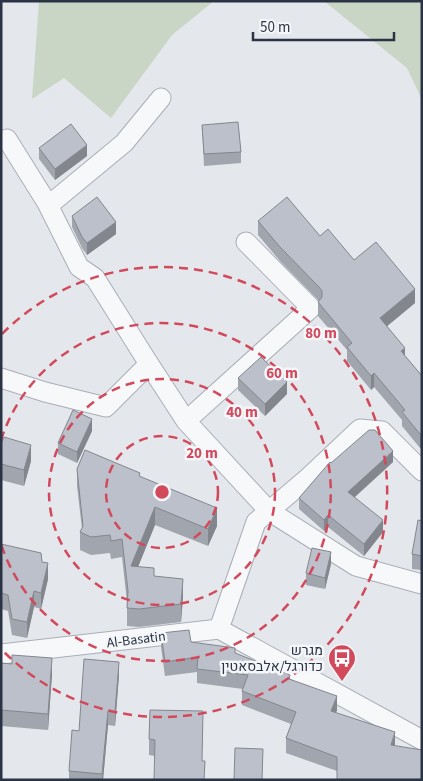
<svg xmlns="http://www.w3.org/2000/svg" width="423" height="781" font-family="'Source Sans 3',Heebo,sans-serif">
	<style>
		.green { fill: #c9d6c5 }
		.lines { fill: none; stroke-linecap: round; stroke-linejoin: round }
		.street-casing { stroke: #a9aeb7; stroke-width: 21 }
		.street { stroke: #f7f8fa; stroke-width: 19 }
		.wall { fill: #a1a5ae }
		.shaded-wall { fill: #83868d }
		.building { fill: #bbc0ca; stroke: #83868d }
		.ring { fill: none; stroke: #d1495b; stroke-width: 2.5; stroke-dasharray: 9 6 }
		.labels { text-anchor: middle; stroke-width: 5; stroke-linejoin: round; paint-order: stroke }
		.street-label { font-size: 14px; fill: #2b3445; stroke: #f4f6f9 }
		.poi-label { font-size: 14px; fill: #2b3445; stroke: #f4f6f9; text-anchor: end }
		.centre { fill: #d1495b; stroke: #f4f6f9; stroke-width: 2.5 }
		.ring-label { font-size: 15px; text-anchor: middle; font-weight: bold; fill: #d1495b; stroke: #f4f6f9; stroke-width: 5; stroke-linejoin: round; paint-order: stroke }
	</style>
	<rect width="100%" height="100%" fill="#e4e7ec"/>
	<!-- green -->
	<path class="green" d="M39,1H214L172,35L111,118L64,78L32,99Z
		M324,1H422V100L407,68Z"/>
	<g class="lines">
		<!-- street casing -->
		<g class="street-casing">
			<path id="street" d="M7,139L47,203L79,267L95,278L149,364
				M49,205L124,143L161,98
				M1,378L45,392L106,407L149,364L186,421L269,511L356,566L422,584
				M186,421L311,308L246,242
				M219,629L256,522L309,477L360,429L382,431L422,471
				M1,654L219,629L422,740"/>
		</g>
		<!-- street -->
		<use href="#street" class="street"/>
	</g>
	<!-- wall -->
	<path class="wall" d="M202,125L241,152V163L204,166Z
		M39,148L87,156L55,180L39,159Z
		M72,216L116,234L87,255L82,248L72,227Z
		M258,221L320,236L415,303L387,326L405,356L422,376V447L420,448L402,426V420L374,387L371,390L347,361V350L318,316V302L319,301L280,261L258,235Z
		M238,378L287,394L265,416L238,390Z
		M92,431L77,463L58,454V443Z
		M1,444L31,461L24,486L1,480Z
		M393,462L355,497L383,532L364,556L328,527L324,531L299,509V498L331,463Z
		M77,469L140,477L217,526L208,546L155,525L138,567L154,576L183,597L181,622L139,627L127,626V602L122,557L111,559L110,553L91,555L80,550V532L82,529L77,486Z
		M422,521V570L412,569V554Z
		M1,544L42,562L48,579L41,609L34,607L27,638L12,635L8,611L1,609Z
		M331,564L325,589L306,585V573Z
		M161,633L191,642L235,653L290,679L337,710L336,713L395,732L337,771L286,753V738L291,724L242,705V691L243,689L197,683V672L165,676L161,647Z
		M1,663L52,674L48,730L1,726Z
		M119,675L115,726L108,725L103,780H69V771L79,731Z
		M203,727L155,756L149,755V739Z"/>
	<!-- shaded-wall -->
	<path class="shaded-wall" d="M87,145V156L55,180V169Z
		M116,222V234L87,255V243Z
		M415,289V303L380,332V318Z
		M405,348V362L401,351Z
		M374,373V387L371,390V376Z
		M287,382V394L265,416V404Z
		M92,419V431L77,463V452Z
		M422,433V447L420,448V434Z
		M31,445V461L24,486V470Z
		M393,451V462L348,503V492Z
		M155,507V525L131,584V566Z
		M217,508V526L208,546V529Z
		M328,515V527L324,531V520Z
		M383,520V532L364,556V544Z
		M331,552V564L325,589V578Z
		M48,563V579L41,609V593Z
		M183,579V597L181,622V604Z
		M34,591V607L27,638V622Z
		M52,658V674L48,730V714Z
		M119,662V675L115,726V712Z
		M337,696V710L331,725V711Z
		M108,711V725L103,780H102Z
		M395,732V746L391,745Z"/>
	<!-- building -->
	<path class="building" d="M238,122L241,152L204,154L202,125Z
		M71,124L87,145L55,169L39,148Z
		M97,197L116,222L87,243L82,237L72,216Z
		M287,197L320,236L328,229L354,260L376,242L415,289L380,318L405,348L401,351L422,376V433L420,434L402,412L405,410L374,373L371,376L347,347L352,343L318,302L322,297V291L319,287L280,247L258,221Z
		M261,357L287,382L265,404L238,378Z
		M73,410L92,419L77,452L58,443Z
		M369,430H375L393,451L348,492L383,520L364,544L328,515L324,520L299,498L330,462L331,463Z
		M4,437L31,445L24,470L1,464V444Z
		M85,450L140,473L139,476L217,508L208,529L155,507L131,566L154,568V576L183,579L181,604L139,609L127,608L128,591L122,539L111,541L110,535L91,537L80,532L83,526L77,469Z
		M418,520L422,521V556L412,554Z
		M1,544L41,553L42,562L48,563L41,593L34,591L27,622L12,619L8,595L1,593Z
		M312,548L331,552L325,578L306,573Z
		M189,630L191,642L235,648V653L290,675L289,679L337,696L331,711L395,732L391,745L422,750V780H337V757L286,738L296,712L242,691L248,675L197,669L198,657L165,662L161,633Z
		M12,655L52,658L48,714L1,710V663L12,664Z
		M84,659L119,662L115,712L108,711L102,774L69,771L72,730L79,731Z
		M150,710L203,711L202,761H205L204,780H154L155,740L149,739Z
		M235,748L263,749L262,780H234Z"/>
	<!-- distance rings -->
	<g class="ring">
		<circle cx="162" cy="492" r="56"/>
		<circle cx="162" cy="492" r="113"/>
		<path d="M1 440A169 169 0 1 1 1 544"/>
		<path d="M2 334A225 225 0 1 1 2 650"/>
	</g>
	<!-- icons -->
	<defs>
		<g id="bus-pin" transform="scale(1.4375)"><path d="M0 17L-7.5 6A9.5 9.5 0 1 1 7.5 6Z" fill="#d1495b" stroke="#f4f6f9"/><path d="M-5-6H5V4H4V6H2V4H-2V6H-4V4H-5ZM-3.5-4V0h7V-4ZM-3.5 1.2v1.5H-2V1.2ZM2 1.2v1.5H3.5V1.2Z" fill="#fff"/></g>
	</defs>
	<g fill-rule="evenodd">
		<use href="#bus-pin" x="342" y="658"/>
	</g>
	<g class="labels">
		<!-- street labels -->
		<g class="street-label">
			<text transform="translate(136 639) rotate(-7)" y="5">Al-Basatin</text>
		</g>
		<!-- poi labels -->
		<g class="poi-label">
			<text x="323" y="655">מגרש<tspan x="323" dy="16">כדורגל/אלבסאטין</tspan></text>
		</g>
	</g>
	<circle cx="162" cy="492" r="8" class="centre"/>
	<g class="ring-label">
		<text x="321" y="338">80 m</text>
		<text x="282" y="378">60 m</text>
		<text x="242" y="417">40 m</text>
		<text x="202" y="458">20 m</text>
	</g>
	<!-- border -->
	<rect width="423" height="781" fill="none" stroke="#2b3445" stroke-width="5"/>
	<!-- scale -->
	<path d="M253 32v8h141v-8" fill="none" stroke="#2b3445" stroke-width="2.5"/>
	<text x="260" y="32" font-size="15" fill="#2b3445" stroke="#f4f6f9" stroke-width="4" paint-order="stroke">50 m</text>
</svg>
